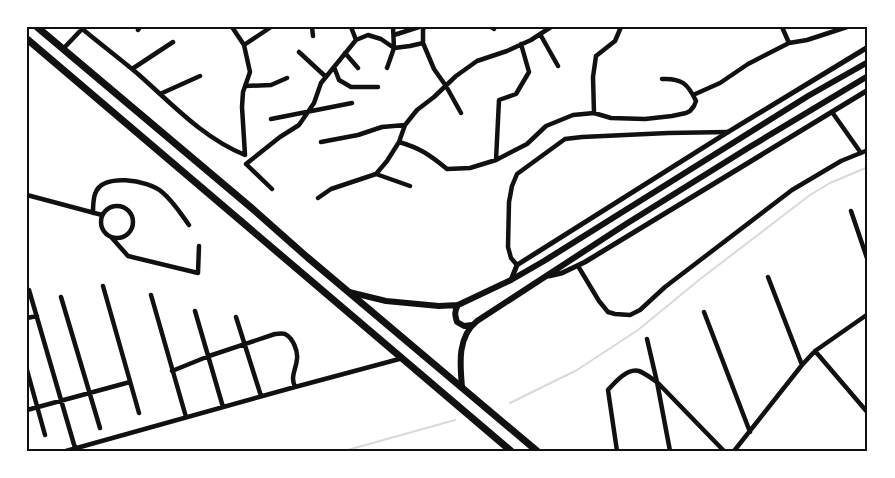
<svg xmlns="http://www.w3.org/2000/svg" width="895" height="478" font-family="Literata,serif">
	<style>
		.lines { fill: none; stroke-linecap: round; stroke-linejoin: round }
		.stream { stroke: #d9d9d9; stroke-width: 2 }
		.minor { stroke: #111; stroke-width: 4.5 }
		.tertiary { stroke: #111; stroke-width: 5 }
		.secondary { stroke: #111; stroke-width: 6 }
		.primary { stroke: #111; stroke-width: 7 }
		.neatline { fill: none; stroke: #111; stroke-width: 2 }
	</style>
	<rect width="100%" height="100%" fill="#fff"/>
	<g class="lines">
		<!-- stream -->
		<path class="stream" d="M510,403L577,370L638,330L699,280L810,195L830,183L868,167
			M344,451L455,420"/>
		<!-- minor -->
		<path class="minor" d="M80,27C99,43 119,58 138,74C172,104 203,138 245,155
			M232,27L244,45L250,72L243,92L242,107L245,155
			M312,27L313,36
			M351,27L356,40
			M425,27L423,29V43L434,69L446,86L461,113
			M491,27L494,29
			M782,27L789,43
			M138,30L140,27
			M540,34L558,66
			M394,35L419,27
			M244,45L271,27
			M63,49L82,29
			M299,52L326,77
			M345,53L358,68
			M334,67L339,80L351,87H378
			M387,68L394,48L393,27
			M132,69L173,42
			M245,86L271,85L287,78
			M160,94L200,76
			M693,95L720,83L748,64L789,43L807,40L847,27
			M832,112L861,153
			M594,113L593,77L596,56L615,41L621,27
			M271,119L352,103
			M321,142L358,135L382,127L405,125
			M399,142C420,148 430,155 447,169L470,168L496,160L527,144L546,126L573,115L594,113L611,118L645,119L672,116L686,113L690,111L694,106L696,101C688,84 682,78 662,79
			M496,160L499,100L516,94L529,72L521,44
			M246,164L280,137L299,125L314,103L321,83L356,40L368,35L381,39L394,48L410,46L423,43
			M246,164L272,189
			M376,174L410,186
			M27,195L102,215
			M318,198L331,189L376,174L387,161L399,142L405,125L417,110L434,97L456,76L477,61L507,51L531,40L551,27
			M101 222a16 16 0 1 1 32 0a16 16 0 1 1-32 0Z
			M851,211L868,261
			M93,213C93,207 93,200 95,194C102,172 148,180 162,192C173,201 181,214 189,225
			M112,238L128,256L198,273L199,246
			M517,265L511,258L508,247L509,202L512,186L517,174L565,139L582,137L668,133L728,132
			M578,266L599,301L608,312L615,314L630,315L640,310L665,287L792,190L841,161L868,150
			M768,277L802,365
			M103,286L139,413
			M29,290L75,448
			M151,295L186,417
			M61,297L100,428
			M195,311L223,407
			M704,312L750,432
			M236,317L261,396
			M27,318L37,316
			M647,339L657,382L724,451
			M815,351L868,413
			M27,370L45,435
			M172,371L209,356L275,334C278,334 282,333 285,334C293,338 298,351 297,359C296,370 290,376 295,387
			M27,410L130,382
			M66,451L295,387L403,358
			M617,451L608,390C615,382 627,368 639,371C645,373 652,379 657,382L670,451
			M734,451L802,365L815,351L868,314"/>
		<!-- tertiary -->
		<path class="tertiary" d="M549,276L562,273L585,262L868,90
			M511,280L517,265L728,132L868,47"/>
		<!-- secondary -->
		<path class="secondary" d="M349,292L386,301L439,306L458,305L511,280L544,261L808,96L868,62
			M458,305C454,311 455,315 457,322L464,326L472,325
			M462,387C460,364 457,337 477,321L626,224L748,148L868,76"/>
		<!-- primary -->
		<path class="primary" d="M37,27L254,210L307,257L537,451
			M27,39L511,451"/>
	</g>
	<!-- border -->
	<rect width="895" height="478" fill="none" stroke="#ffffff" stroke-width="57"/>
	<rect x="28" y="28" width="838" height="422" class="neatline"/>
</svg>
